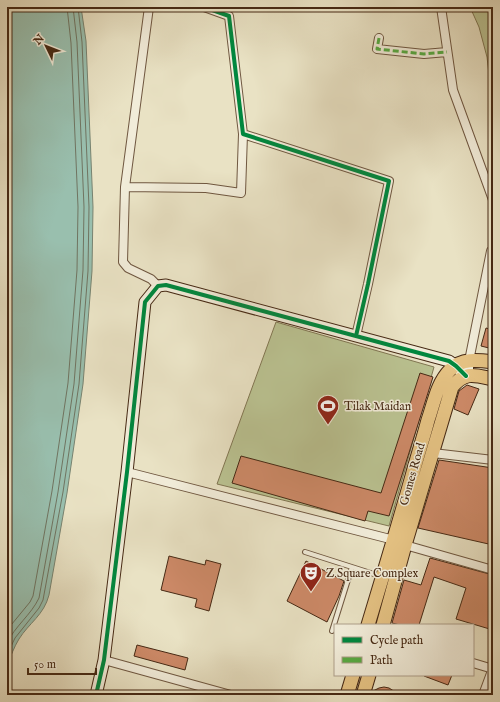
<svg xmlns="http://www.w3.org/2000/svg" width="500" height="702" font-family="'IM FELL English',serif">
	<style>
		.green { fill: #bac291; stroke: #807652 }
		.water { fill: #99bfae; stroke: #788370 }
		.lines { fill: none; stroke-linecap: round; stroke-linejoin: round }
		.shore { stroke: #707461; stroke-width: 1 }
		.building { fill: #cc8967; stroke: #462914 }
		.lane-casing { stroke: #6f5740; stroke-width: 6 }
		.street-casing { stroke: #6f5740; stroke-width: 10 }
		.secondary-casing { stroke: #462914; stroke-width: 13 }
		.primary-casing { stroke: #462914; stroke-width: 15 }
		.lane { stroke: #f1ecd9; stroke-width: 4 }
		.street { stroke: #f1ecd9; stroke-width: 8 }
		.secondary { stroke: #f1ecd9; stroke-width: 11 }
		.primary { stroke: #e4c182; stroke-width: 13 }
		.quiet { stroke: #56ab42; stroke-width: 3; stroke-dasharray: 6 3; stroke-linecap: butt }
		.cycleway-casing { stroke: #f1ecd9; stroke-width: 6 }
		.cycleway { stroke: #00873e; stroke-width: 4 }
		.labels { text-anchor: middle; stroke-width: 3; stroke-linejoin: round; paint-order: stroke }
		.poi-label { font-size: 12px; fill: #462914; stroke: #f1ecd9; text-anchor: start }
		.street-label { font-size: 12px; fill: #462914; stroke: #f1ecd9 }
	</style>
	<rect width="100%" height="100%" fill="#e9e2c4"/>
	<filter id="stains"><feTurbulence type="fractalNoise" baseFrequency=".005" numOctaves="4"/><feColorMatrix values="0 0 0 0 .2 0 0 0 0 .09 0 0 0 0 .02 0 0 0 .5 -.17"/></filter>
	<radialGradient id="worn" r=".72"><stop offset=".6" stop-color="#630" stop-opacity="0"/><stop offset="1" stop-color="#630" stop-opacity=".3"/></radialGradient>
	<!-- green -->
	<path class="green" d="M470,7H493V102L492,101L487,57L479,27Z
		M276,322L434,367L389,526L217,484Z"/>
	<!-- water -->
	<path class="water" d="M7,7H81L86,41L93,207L92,271L83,384L67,493L49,595C44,615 29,623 19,639C14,647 11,656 7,665Z"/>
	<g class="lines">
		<!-- shore -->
		<path class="shore" d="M7,630L30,602L33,596L52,491L68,383L77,270L78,207L71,43L67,7
			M7,643C15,626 31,615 39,598L58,492L74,384L83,270L84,207L77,42L73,7
			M7,655L15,638L39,608L43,600L63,492L79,384L88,271L89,207L82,42L78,7"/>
	</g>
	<!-- building -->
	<path class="building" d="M486,328L493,330V349L481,346Z
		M420,373L433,377L389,516L368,511L365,521L232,483L241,456L381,493Z
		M467,385L479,389L468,415L454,409L459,391Z
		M439,460L493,468V545L418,528Z
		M169,556L205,565L206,560L221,564L209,611L195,607L197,599L161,590Z
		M430,558L493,575V630L456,619L466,588L434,577L419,625H400L392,623L404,580L421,585Z
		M306,561L344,581L339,596L327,622L287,601Z
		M137,645L188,658L185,670L134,656Z
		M424,675H452L448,685L424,676Z
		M384,687L389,688L400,695H371L373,691L379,688Z"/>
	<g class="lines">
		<!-- lane casing -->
		<g class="lane-casing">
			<path id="lane" d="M305,552L380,576
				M332,631L352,567"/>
		</g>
		<!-- street casing -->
		<g class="street-casing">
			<path id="street" d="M149,7L125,187L123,262L128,268L151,279L158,286
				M204,7L229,16L243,134L389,181L368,284L356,336
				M441,7L453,90L493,200
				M379,38L377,49L424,54L447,52
				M125,187L206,188L241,193L243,134
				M469,376V361L491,251
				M433,453L493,460
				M127,472L394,540L405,545L493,570
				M104,660L231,695
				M473,663L493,669
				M483,695L493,668"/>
		</g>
		<!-- secondary casing -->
		<g class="secondary-casing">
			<path id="secondary" d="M96,695L104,660L127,472L145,302L158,286L166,285L449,361L456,366L461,371"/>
		</g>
		<!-- primary casing -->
		<g class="primary-casing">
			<path id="primary" d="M368,625C383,575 398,526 412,476C417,457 423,439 428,420C434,403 437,383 450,370C462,358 477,360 493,362
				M383,625L405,545L452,387C465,371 474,375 493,379
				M347,695L353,675
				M363,695L369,675"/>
		</g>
		<!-- lane -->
		<use href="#lane" class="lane"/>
		<!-- street -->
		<use href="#street" class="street"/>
		<!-- secondary -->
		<use href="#secondary" class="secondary"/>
		<!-- primary -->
		<use href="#primary" class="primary"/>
		<!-- quiet -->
		<path class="quiet" d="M379,38L377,49L424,54L447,52"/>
		<!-- cycleway casing -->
		<g class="cycleway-casing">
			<path id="cycleway" d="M204,7L229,16L243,134L389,181L368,284L356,336
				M96,695L104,660L127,472L145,302L158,286L166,285L449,361L456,366L466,376"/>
		</g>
		<!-- cycleway -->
		<use href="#cycleway" class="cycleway"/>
	</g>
	<!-- icons -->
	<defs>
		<g id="stadium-pin" transform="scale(1.15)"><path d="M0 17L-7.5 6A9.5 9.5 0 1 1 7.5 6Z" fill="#8f2418" stroke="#f1ecd9"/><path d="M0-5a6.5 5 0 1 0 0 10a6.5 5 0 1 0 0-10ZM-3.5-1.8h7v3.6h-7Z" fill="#fff"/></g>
		<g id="theatre-pin" transform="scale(1.15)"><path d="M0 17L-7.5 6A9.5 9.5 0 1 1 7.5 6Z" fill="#8f2418" stroke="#f1ecd9"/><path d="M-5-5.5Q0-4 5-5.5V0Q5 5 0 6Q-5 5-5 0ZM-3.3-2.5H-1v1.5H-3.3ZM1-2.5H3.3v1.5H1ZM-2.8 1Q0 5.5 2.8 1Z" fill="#fff"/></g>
	</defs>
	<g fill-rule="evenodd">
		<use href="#stadium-pin" x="328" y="406"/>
		<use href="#theatre-pin" x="311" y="573"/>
	</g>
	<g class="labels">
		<!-- poi labels -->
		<g class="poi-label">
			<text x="344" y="410">Tilak Maidan</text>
			<text x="326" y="577">Z Square Complex</text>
		</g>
		<!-- street labels -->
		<g class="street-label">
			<text transform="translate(412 474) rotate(-74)" y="4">Gomes Road</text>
		</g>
	</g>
	<!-- margin -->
	<rect width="500" height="702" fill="none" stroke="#e9e2c4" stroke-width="24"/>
	<rect x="8" y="8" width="484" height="686" fill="none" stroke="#462914" stroke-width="2"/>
	<rect x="12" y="12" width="476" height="678" fill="none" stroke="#462914"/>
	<!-- legend -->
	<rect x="334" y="624" width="140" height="52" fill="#f1ecd9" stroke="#ad9e8a"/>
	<rect x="342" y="637" width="20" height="6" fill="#00873e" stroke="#ad9e8a"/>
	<text x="370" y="644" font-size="12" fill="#462914">Cycle path</text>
	<rect x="342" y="657" width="20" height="6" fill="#56ab42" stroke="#ad9e8a"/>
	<text x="370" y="664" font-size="12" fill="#462914">Path</text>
	<!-- north arrow -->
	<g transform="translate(46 46) rotate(313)" stroke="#f1ecd9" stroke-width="3" paint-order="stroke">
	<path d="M0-3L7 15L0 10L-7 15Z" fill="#462914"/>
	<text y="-6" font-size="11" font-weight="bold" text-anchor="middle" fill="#462914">N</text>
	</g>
	<!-- scale -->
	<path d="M28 668v6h68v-6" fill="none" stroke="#462914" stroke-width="2"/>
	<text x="34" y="668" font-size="12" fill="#462914" stroke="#f1ecd9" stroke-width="3" paint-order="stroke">50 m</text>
	<rect width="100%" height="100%" filter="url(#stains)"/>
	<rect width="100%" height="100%" fill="url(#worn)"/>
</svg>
